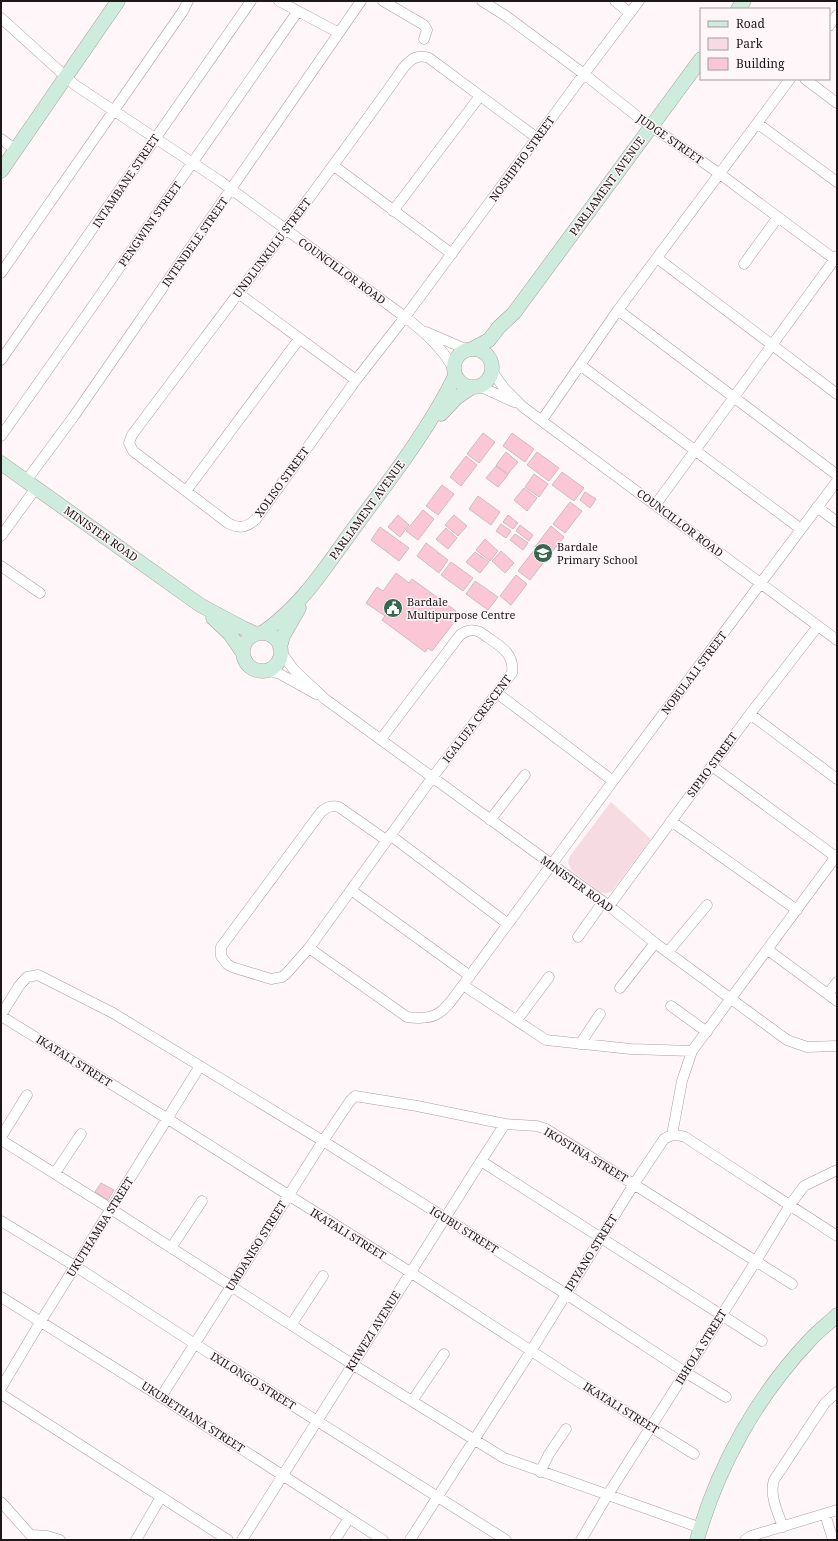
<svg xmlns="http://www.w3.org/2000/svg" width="838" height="1541" font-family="'Noto Serif',serif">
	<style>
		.green { fill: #f7dbe3 }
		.building { fill: #fbc7d7; stroke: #cebbc0 }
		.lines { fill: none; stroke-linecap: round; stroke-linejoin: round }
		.street-casing { stroke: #af9ca1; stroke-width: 11 }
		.secondary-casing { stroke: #af9ca1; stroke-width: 15 }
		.street { stroke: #fff; stroke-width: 10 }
		.secondary { stroke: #cdecdd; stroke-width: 14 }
		.labels { text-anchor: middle; stroke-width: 3; stroke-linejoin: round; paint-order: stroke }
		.street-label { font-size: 11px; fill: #1e1719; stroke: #fef6f8 }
		.poi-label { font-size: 11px; fill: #1e1719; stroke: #fef6f8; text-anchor: start }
	</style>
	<rect width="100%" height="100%" fill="#fef6f8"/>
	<!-- green -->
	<path class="green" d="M611,802L651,839L612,891L607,893H601L571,870L568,862L570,856Z"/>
	<!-- building -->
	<path class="building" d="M483,433L495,442L479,463L467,454Z
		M512,433L534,449L525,462L503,446Z
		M506,452L518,462L508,474L496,465Z
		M537,452L559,468L549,481L527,465Z
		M466,456L477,465L461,486L450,477Z
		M496,466L508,475L498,487L486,478Z
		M562,472L584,488L574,501L552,485Z
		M534,474L548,484L539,497L525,487Z
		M442,485L454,494L438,515L426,506Z
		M524,488L537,498L527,511L514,500Z
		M585,492L596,499L590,508L580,500Z
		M478,496L500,512L491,525L469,509Z
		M570,502L582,511L565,533L553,524Z
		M423,510L434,519L418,540L406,531Z
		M398,515L409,525L400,537L388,527Z
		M454,515L467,526L458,536L445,525Z
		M508,515L518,523L513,529L503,522Z
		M501,524L511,531L506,538L496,531Z
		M520,525L533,535L529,541L516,531Z
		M551,526L564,537L548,557L535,547Z
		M380,527L409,548L399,561L371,540Z
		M446,528L457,538L448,549L436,539Z
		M515,534L528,543L523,550L510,540Z
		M485,539L498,551L490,561L476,550Z
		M426,543L448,560L439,573L417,556Z
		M534,550L546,559L530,580L518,571Z
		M501,551L514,563L505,573L492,561Z
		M475,552L489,562L480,573L466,562Z
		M451,562L473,578L463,591L441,575Z
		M396,573L409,583L412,579L456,611L451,618L455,621L432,651L428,648L425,652L382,620L385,616L366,603L377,587L383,591Z
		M516,575L527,584L511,605L500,596Z
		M475,581L498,597L488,610L466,594Z
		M101,1183L114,1190L108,1200L95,1192Z"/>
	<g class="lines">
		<!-- street casing -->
		<g class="street-casing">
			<path id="street" d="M279,1L339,33
				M383,1L424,25L427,30L424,39
				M482,1L506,16L584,74L638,117L720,174L837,261
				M615,1L630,13
				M1,18L75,85L220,181L405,317C424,332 443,348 454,370
				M829,26L837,15
				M805,79L837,103
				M757,123L837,182
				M537,138L429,58C418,54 412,58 404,67C316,192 223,313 132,435L129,443L133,451L228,523C239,529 246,528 256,519L356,380L405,317L584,74L639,1
				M1,139L16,150
				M334,166L452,254
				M393,211L480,96
				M657,258L837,394
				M744,264L778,217
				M1,273L183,11L188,1
				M238,293L356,380
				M618,310L837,475
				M426,332L468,350
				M1,360L251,1
				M580,365L801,529
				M491,370L504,388L523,407L837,640
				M479,386L514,402
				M542,420L618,310L790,79
				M1,436C101,295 200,153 298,11
				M26,481L74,416L361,1
				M186,491L299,339
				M656,504L837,256
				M817,507L837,522
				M1,536L36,488
				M1,566L40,593
				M281,652L294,670L325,699L609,906L655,943L787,1040L807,1047L837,1046
				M266,670L280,674L316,694
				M497,693L613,781
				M750,714L837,779
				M381,739L460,635C467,630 472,629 480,632C496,644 515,651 512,673L432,778L309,948L286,974L282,977L271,979L232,967L227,964L221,956V947L321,812C327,807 331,805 339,807L386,840
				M712,766L836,857
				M490,820L525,775
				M671,821L797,910
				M390,835L508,924
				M351,890L470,976
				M609,906L750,714L818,626
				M578,937L603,902
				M309,948L407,1017C440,1022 445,1009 463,985L613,781L837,481
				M768,950L837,1001
				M668,952L707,905
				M463,985L546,1040L631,1049L692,1051L837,855
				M620,988L655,943
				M828,994L837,982
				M671,1006L707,1032
				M1,1015L19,986L27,977L38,975L113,1013L323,1141L566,1294L685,1372L726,1397
				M1,1016L168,1119L410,1272L579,1382L694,1454
				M517,1020L549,977
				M580,1044L600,1014
				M672,1135L682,1081L692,1051
				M1,1137L27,1095
				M1,1140L111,1209L352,1364L504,1458L701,1528
				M481,1161L762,1341
				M55,1173L81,1134
				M1,1221L75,1266L195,1344L506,1540
				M171,1248L202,1201
				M1,1297L161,1397L383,1540
				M291,1325L323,1276
				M1,1388L41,1321L200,1066
				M1,1394L228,1540
				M161,1397L323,1141L350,1101L355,1096L417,1106L505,1124L537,1126L546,1129L792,1284
				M412,1401L444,1354
				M540,1472L549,1454L566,1429
				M1,1502L35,1540
				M825,1514L833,1540
				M783,1527C778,1513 769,1495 774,1480L825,1403L837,1392
				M32,1535L47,1536L60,1540
				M136,1540L161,1497
				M242,1540L481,1161L505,1124
				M335,1540L349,1518
				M410,1540L531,1351L634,1184L664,1139C672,1134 676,1134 685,1137L837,1236
				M581,1540L607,1496L756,1261L790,1205L804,1186L837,1170
				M745,1540L751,1536L837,1510"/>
		</g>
		<!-- secondary casing -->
		<g class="secondary-casing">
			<path id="secondary" d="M738,9L744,1
				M1,171L118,1
				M472,349L489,340L499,327L514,313L701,59
				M454 368a19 19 0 1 1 38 0a19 19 0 1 1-38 0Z
				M441,414L456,398L472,387
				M1,463L200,605L243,628L256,634
				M213,618L230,634L243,653
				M262,633C301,607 327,565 354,528C390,479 428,431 455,376
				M243 652a19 19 0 1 1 38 0a19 19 0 1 1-38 0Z
				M280,647L283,636L299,608
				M697,1540C718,1466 757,1396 810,1340C818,1331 828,1324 837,1315"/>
		</g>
		<!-- street -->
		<use href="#street" class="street"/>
		<!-- secondary -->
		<use href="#secondary" class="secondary"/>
	</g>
	<!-- icons -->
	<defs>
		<g id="school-disc" transform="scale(1)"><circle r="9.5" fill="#33684d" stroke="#fef6f8"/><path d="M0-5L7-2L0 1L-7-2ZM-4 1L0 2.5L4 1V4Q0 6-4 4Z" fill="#fff"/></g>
		<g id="civic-disc" transform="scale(1)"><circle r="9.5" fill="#33684d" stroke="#fef6f8"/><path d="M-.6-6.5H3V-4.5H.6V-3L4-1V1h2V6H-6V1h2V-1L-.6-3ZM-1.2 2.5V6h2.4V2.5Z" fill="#fff"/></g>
	</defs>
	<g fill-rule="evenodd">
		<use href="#school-disc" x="543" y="553"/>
		<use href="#civic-disc" x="393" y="608"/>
	</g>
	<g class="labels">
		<!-- street labels -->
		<g class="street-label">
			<text transform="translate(670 139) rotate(35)" y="4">JUDGE STREET</text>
			<text transform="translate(522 159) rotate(-54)" y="4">NOSHIPHO STREET</text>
			<text transform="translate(126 181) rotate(-56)" y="4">INTAMBANE STREET</text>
			<text transform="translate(607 186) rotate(-54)" y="4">PARLIAMENT AVENUE</text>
			<text transform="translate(150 224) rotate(-55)" y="4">PENGWINI STREET</text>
			<text transform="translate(195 242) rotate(-55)" y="4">INTENDELE STREET</text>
			<text transform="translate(272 248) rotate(-53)" y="4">UNDLUNKULU STREET</text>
			<text transform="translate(342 271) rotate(36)" y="4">COUNCILLOR ROAD</text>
			<text transform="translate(282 482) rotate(-54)" y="4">XOLISO STREET</text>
			<text transform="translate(367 510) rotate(-54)" y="4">PARLIAMENT AVENUE</text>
			<text transform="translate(680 523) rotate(37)" y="4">COUNCILLOR ROAD</text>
			<text transform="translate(101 534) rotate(35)" y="4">MINISTER ROAD</text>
			<text transform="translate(694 673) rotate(-53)" y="4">NOBULALI STREET</text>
			<text transform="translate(477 719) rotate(-53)" y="4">IGALUFA CRESCENT</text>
			<text transform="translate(712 765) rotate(-54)" y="4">SIPHO STREET</text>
			<text transform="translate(577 884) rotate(36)" y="4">MINISTER ROAD</text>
			<text transform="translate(74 1061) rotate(32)" y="4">IKATALI STREET</text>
			<text transform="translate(586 1155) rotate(31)" y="4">IKOSTINA STREET</text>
			<text transform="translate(100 1227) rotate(-58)" y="4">UKUTHAMBA STREET</text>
			<text transform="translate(464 1230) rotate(32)" y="4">IGUBU STREET</text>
			<text transform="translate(348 1234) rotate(32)" y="4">IKATALI STREET</text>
			<text transform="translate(256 1246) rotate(-58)" y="4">UMDANISO STREET</text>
			<text transform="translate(591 1253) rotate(-58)" y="4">IPIYANO STREET</text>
			<text transform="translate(373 1331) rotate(-58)" y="4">KHWEZI AVENUE</text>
			<text transform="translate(701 1347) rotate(-58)" y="4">IBHOLA STREET</text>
			<text transform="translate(253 1381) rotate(32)" y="4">IXILONGO STREET</text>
			<text transform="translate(621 1408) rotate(32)" y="4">IKATALI STREET</text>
			<text transform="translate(193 1417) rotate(33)" y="4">UKUBETHANA STREET</text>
		</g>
		<!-- poi labels -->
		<g class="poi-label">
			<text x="557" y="551">Bardale<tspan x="557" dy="13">Primary School</tspan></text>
			<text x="407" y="606">Bardale<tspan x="407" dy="13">Multipurpose Centre</tspan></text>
		</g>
	</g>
	<!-- border -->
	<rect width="838" height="1541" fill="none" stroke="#1e1719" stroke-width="4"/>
	<!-- legend -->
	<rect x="700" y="8" width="130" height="72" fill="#fef6f8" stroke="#a49d9f"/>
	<rect x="708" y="21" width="20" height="6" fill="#cdecdd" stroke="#a49d9f"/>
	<text x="736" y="28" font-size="12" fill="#1e1719">Road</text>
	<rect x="708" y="38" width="20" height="12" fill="#f7dbe3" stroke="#a49d9f"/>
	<text x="736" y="48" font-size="12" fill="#1e1719">Park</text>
	<rect x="708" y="58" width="20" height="12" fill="#fbc7d7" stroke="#a49d9f"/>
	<text x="736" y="68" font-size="12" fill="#1e1719">Building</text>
</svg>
